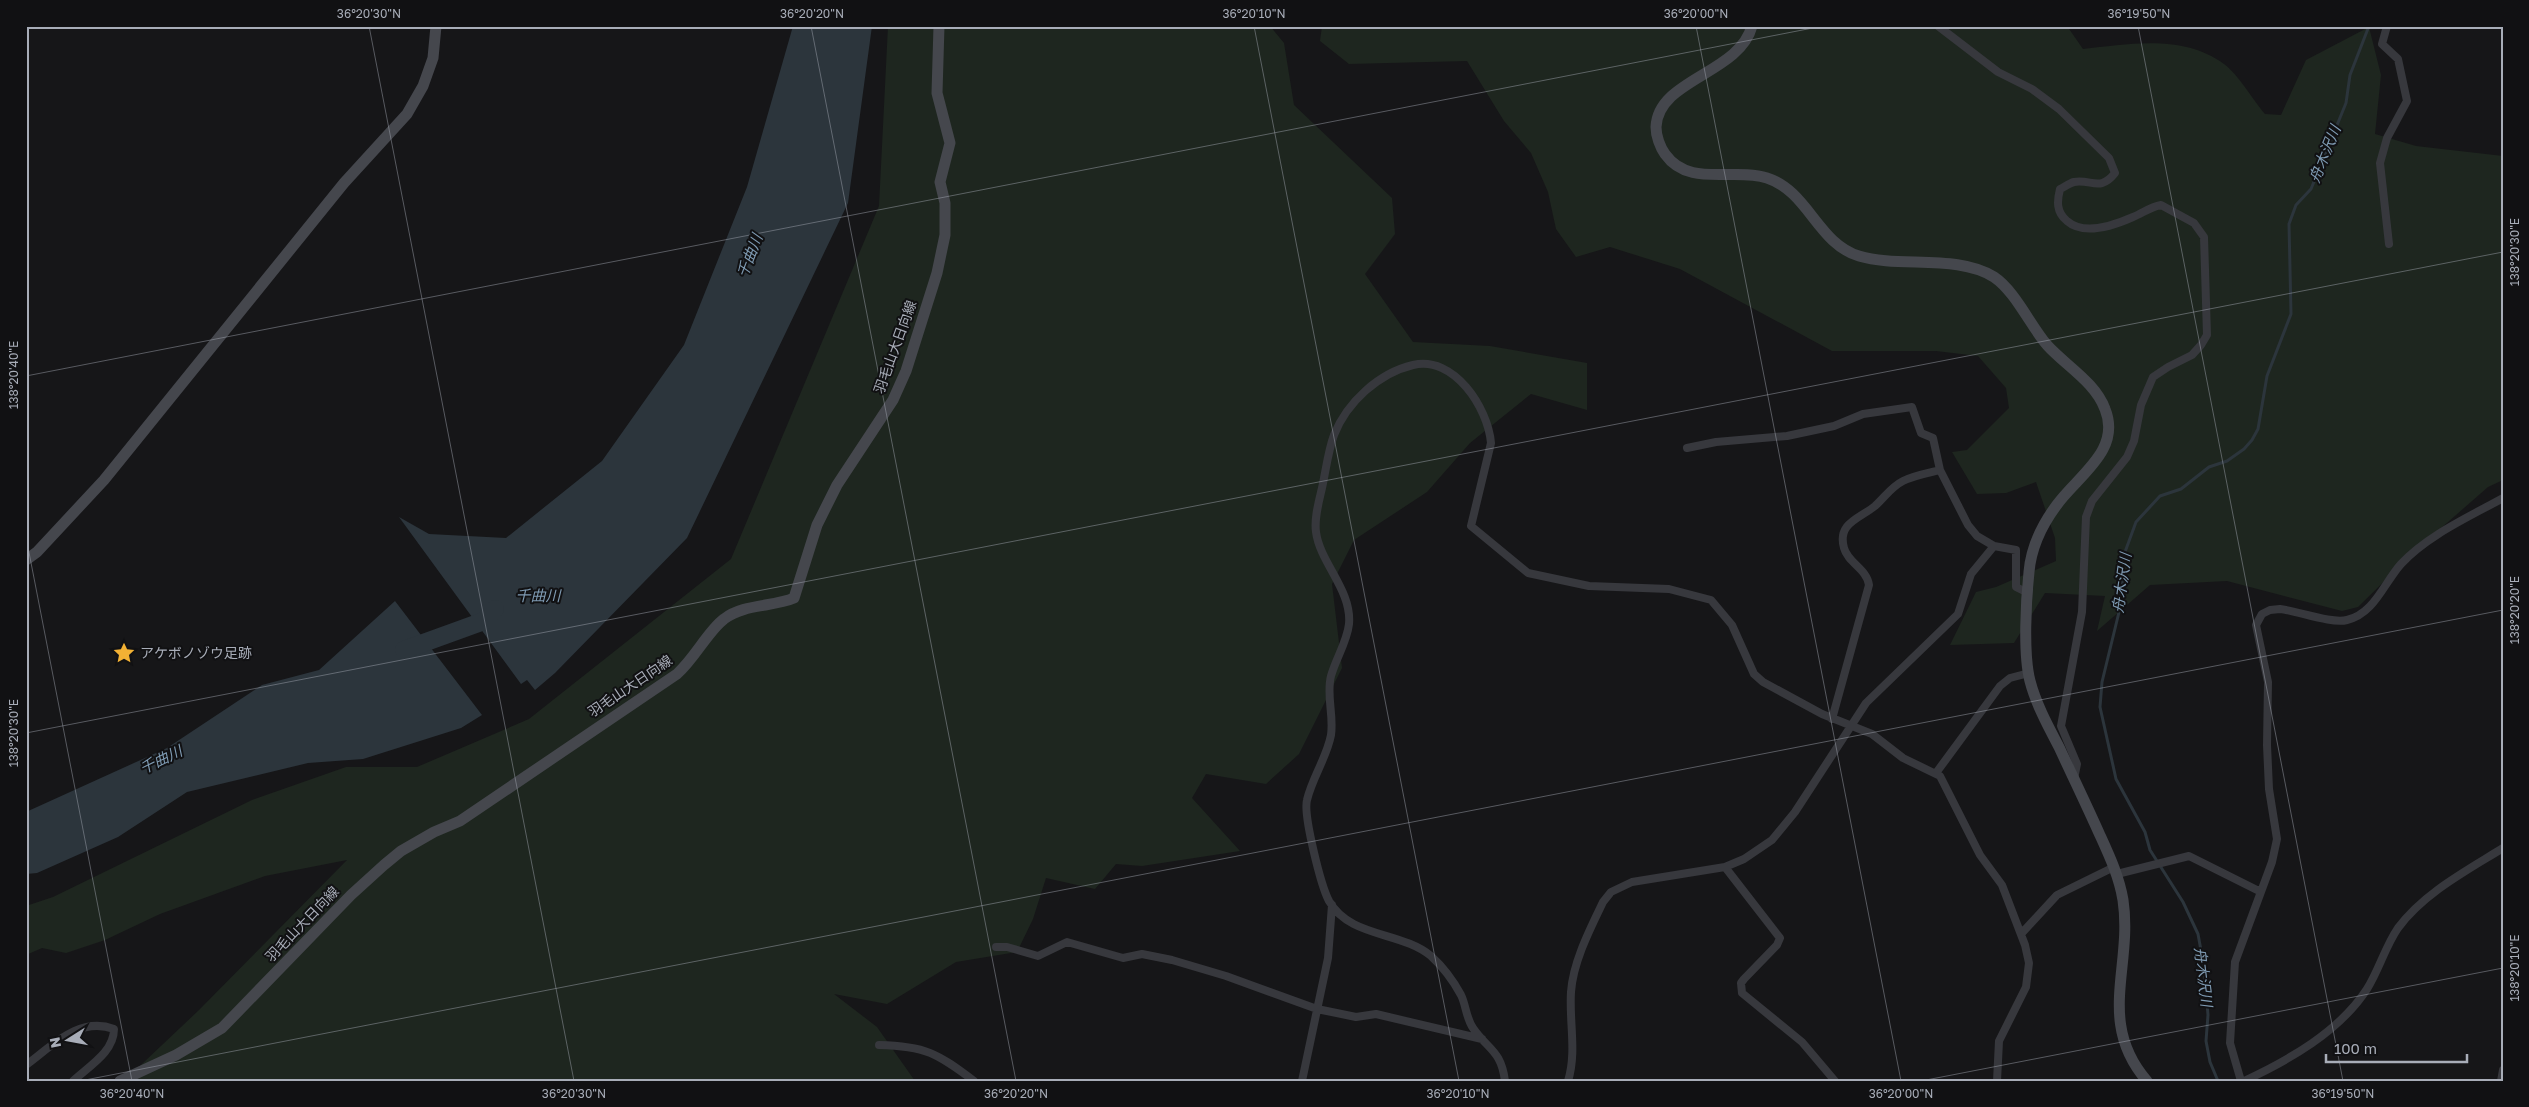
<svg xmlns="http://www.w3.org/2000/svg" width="2529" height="1107" font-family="'Golos Text','Noto Sans JP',sans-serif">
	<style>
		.green { fill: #1e261f }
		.water { fill: #2c353c }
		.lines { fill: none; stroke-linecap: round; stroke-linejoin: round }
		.stream { stroke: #2c353c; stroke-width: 3 }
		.river { stroke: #2c353c; stroke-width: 18 }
		.street { stroke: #37383d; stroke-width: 8 }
		.secondary { stroke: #45474d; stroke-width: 11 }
		.ticks { fill: none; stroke: #a8adb8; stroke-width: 1; stroke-opacity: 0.45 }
		.labels { text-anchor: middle; stroke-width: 4; stroke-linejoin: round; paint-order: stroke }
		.street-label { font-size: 14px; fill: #a8adb8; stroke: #111113 }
		.poi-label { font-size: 14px; fill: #a8adb8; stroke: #111113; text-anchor: start }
		.water-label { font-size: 15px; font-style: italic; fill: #7f9bb3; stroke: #111113 }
		.neatline { fill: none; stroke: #a8adb8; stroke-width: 2 }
		.ticks-label { font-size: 12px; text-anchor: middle; fill: #a8adb8 }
	</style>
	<rect width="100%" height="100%" fill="#161618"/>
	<!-- green -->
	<path class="green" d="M888,26H1270L1284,43L1294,105L1392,198L1395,234L1365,274L1413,342L1490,346L1587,363V410L1531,394L1470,443L1427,492L1354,540L1332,584L1342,668L1299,754L1266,784L1206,774L1192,798L1240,851L1142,866L1116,864L1095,889L1046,878L1033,919L1017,952L956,962L887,1004L834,994L877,1027L915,1081H124L199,1010L347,860L265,876L160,914L105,940L66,953L42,948L26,955V906L53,897L252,800L346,767H417L529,719L731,559L879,206Z
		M1322,26H2067L2083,49C2130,44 2183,34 2224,64C2238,74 2253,100 2265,114L2281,115L2306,60L2369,27L2381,75L2375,134L2416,146L2503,156V480L2488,487L2416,550L2358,607L2342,611L2227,581L2150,585L2097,631L2105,596L2045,593L2014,643L1950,645L1976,592L1996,587L2056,561L2055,538L2036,482L2006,493L1977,494L1952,452L1967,450L2009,408L2006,388L1978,356L1936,351H1832L1680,269L1610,247L1576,257L1556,229L1548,192L1531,153L1504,121L1467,61L1349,64L1320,41Z"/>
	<!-- water -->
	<path class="water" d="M793,26H872L848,203L687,538L555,673L535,690L527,680L521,684L399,517L429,534L506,538L602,461L684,345L747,187Z
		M395,601L482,715L461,728L363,759L308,763L187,792L118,837L37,873L26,874V812L167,748L262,685L319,670Z"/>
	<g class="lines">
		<!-- stream -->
		<path class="stream" d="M2218,1081L2210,1062L2206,1041L2208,1015L2204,967L2198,934L2183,902L2150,850L2145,832L2116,779L2100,707L2102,682L2120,608L2125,552L2136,522L2160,496L2181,489L2209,467L2227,461L2244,449L2252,440L2258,429L2267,376L2291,314L2289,224L2296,205L2311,189L2346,103L2350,75L2369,26"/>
		<!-- river -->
		<path class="river" d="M404,650L484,621L495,609"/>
		<!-- street -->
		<path class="street" d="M1938,26L1998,72L2032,89L2059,109L2109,158L2115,173C2100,192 2092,179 2074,182C2070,183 2064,187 2060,189C2057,201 2056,212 2067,221C2084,236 2115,225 2133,217C2143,213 2150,207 2161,205L2194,223L2204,237L2207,335L2201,345L2192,355L2168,367L2153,377L2141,405L2134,441L2127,457L2092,501L2086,517L2082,612L2061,726L2077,764L2074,779
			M2387,26L2382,44L2398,59L2407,101L2387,138L2380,163L2389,244
			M1687,448L1716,442L1787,436L1834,426L1863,414L1912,407L1921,433L1933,438L1940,470L1968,525L1977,536L1994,546L2016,550V587L2028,593
			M1832,719L1869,585C1867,569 1848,563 1844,548C1837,523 1859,519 1875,506C1885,497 1891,487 1903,481C1915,475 1929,473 1940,470
			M1936,773L2000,686L2010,678L2029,673
			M1725,867L1780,938L1777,945L1744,979L1741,983L1742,993L1802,1042L1835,1081
			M2117,874L2189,856L2259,891
			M2021,934L2057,895L2114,867
			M996,947H1007L1038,956L1067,942L1123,958L1142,954L1172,960L1226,976L1317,1009L1356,1017L1376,1014L1482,1039
			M879,1045C925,1046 937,1053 974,1081
			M26,1065C52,1046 79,1016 114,1029C114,1052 89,1066 73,1081
			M1302,1081L1328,958L1332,905
			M1505,1081C1501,1050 1488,1050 1473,1028C1466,1018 1466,1005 1461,995C1454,982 1442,966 1431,956C1401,931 1350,938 1329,901C1321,886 1303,815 1307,800C1312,778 1327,757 1331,735C1334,715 1326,695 1331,676C1336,658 1347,642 1349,624C1352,590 1320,563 1316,532C1314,518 1319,501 1322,488C1326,470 1328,451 1334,435C1347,402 1379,373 1413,365C1454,355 1488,408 1491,443L1471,526L1528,573L1589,586L1669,589L1711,600L1732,625L1754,674L1763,682L1822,714L1872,734L1903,758L1940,776L1980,855L2002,885L2025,945L2029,963L2026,987L1999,1041L1997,1081
			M1568,1081C1577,1052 1569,1022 1571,992C1573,962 1590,929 1603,902L1611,892L1632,882L1725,867L1744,859L1772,840L1795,812L1866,703L1958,614L1971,574L1994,546
			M2241,1081L2230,1043L2235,962L2272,862L2277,839L2269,789L2267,745L2268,682L2256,625L2262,614L2270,610L2280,609C2298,611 2331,624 2347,620C2374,614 2384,583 2401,564C2428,535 2469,517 2503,498
			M2244,1081C2289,1060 2339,1032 2367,989C2379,970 2385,947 2398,928C2424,893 2466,871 2503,848
			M2501,1081L2503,1070"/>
		<!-- secondary -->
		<path class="secondary" d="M1752,26C1739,74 1658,79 1656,127C1656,136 1660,147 1665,154C1689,188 1733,167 1767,178C1808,191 1818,244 1859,256C1899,268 1958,254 1994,277C2015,291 2030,325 2047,345C2066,366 2095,382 2105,409C2122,451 2077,476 2056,506C2042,525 2031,549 2029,572C2026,600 2023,654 2030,681C2036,704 2048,726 2059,747C2072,775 2086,804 2099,833C2109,855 2119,876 2123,900C2133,967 2096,1022 2147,1081
			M26,560L37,552L104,480L344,183L407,114L423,86L433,58L436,26
			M120,1081L176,1055L222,1028L351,895L384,865L401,851L434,832L460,821L677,674C695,658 708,631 724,619C743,604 773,607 794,598L817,525L837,485L893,400L906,371L937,273L945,235V203L940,182L950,143L937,93L939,26"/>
	</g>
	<!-- ticks -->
	<path class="ticks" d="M369,26L574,1081M811,26L1016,1081M1254,26L1459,1081M1696,26L1901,1081M2138,26L2343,1081M26,376L1823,26M26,537L132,1081M26,733L2503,252M80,1081L2503,610M1921,1081L2503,968"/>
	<!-- icons -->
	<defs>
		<g id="sight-bare" transform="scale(1.725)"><path d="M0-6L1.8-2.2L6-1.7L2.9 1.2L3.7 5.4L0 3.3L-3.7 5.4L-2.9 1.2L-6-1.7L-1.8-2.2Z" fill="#f2b134" stroke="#111113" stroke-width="2.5" paint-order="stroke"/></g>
	</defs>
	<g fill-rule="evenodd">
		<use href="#sight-bare" x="124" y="653"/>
	</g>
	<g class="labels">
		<!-- street labels -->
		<g class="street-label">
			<text transform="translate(895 347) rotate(-70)" y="5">羽毛山大日向線</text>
			<text transform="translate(630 686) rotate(-34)" y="5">羽毛山大日向線</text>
			<text transform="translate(302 924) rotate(-46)" y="5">羽毛山大日向線</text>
		</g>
		<!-- poi labels -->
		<g class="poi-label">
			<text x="140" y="658">アケボノゾウ足跡</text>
		</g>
		<!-- water labels -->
		<g class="water-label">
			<text transform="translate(2325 154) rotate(-68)" y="5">舟木沢川</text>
			<text transform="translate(750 256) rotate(-69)" y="5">千曲川</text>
			<text transform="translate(2122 583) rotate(-82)" y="5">舟木沢川</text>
			<text x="538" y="601">千曲川</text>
			<text transform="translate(161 760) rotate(-26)" y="5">千曲川</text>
			<text transform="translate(2203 977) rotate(83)" y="5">舟木沢川</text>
		</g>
	</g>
	<!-- border -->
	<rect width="2529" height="1107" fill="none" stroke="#111113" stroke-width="55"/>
	<!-- north arrow -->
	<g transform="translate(68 1040) rotate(259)" stroke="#111113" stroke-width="4" paint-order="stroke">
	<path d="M0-4L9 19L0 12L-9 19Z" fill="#a8adb8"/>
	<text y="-8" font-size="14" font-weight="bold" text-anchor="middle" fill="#a8adb8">N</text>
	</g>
	<!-- scale -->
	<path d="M2326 1054v8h141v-8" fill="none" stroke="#a8adb8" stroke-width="2.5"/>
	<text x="2334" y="1054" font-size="15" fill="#a8adb8" stroke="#111113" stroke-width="4" paint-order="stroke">100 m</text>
	<rect x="28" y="28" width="2474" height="1052" class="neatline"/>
	<g class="ticks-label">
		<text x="369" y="18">36°20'30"N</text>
		<text x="812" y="18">36°20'20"N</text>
		<text x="1254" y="18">36°20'10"N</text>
		<text x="1696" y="18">36°20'00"N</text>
		<text x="2139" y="18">36°19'50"N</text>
		<text transform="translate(2515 252) rotate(-90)" y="4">138°20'30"E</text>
		<text transform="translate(14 375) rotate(-90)" y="4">138°20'40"E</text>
		<text transform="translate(2515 610) rotate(-90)" y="4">138°20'20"E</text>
		<text transform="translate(14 733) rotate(-90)" y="4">138°20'30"E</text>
		<text transform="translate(2515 968) rotate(-90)" y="4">138°20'10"E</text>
		<text x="132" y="1098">36°20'40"N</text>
		<text x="574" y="1098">36°20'30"N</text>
		<text x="1016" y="1098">36°20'20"N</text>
		<text x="1458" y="1098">36°20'10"N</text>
		<text x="1901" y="1098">36°20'00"N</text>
		<text x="2343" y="1098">36°19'50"N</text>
	</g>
</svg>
